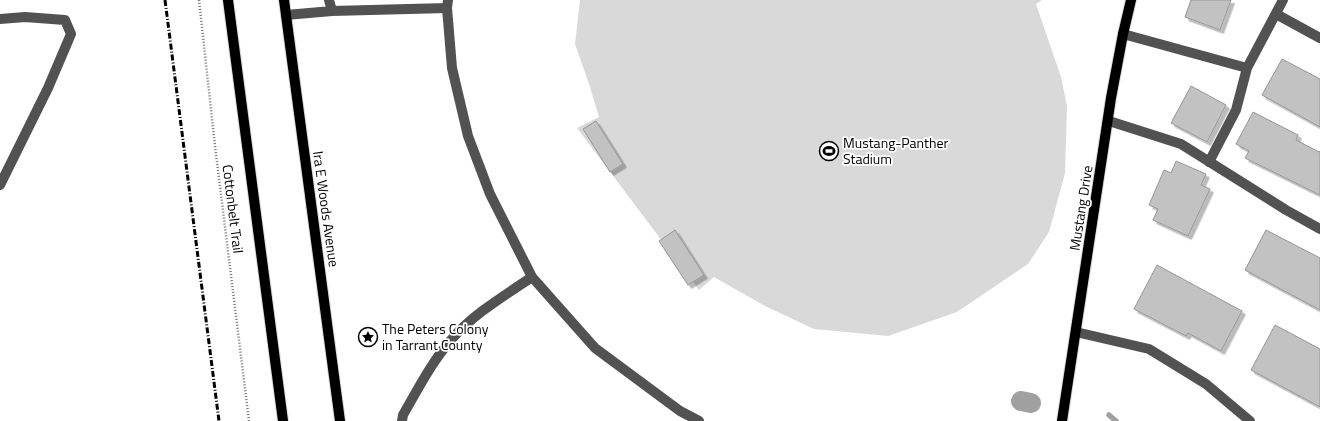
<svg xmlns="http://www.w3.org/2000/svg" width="1320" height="421" font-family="'Titillium Web',sans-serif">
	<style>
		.green { fill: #d9d9d9 }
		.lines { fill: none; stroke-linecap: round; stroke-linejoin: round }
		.stream { stroke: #a0a0a0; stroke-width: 5.5 }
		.canal { stroke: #a0a0a0; stroke-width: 20 }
		.building { fill: #c2c2c2; stroke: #969696; filter: url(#shadow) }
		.major-casing { stroke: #dbdbdb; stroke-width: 12 }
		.path { stroke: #747474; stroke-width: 2.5; stroke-dasharray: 1 2; stroke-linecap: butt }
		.minor { stroke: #525252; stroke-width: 10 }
		.major { stroke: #000; stroke-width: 10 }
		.rail { stroke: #000; stroke-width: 3; stroke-dasharray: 6 2 1 2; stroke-linecap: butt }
		.labels { text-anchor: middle; stroke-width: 3.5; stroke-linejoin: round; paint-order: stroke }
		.poi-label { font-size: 14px; fill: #000; stroke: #fff; text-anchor: start }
		.street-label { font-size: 14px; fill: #000; stroke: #fff }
	</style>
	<defs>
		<filter id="shadow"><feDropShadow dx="3.5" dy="3.5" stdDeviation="0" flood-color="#0004"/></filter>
	</defs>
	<rect width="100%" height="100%" fill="#fff"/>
	<!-- green -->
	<path class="green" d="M580,0H1042L1036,4L1061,77L1067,106L1065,173L1049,232L1028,264L957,312L888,336L814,329L765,306L714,277L699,290L577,128L599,117L589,84L575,44Z"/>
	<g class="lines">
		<!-- stream -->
		<path class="stream" d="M1109,415L1116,421"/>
		<!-- canal -->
		<path class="canal" d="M1021,401L1031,403"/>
	</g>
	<!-- building -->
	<path class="building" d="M1191,0H1231L1220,30L1185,17Z
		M1282,59L1320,79V127L1262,95Z
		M1191,86L1226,105L1207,142L1171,123Z
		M1253,112L1298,135L1296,140L1319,152L1320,151V195L1245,158L1249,151L1236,144Z
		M596,121L623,164L610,172L583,129Z
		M1176,161L1206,174L1201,185L1210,189L1188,236L1153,220L1158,209L1149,205L1164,170L1171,173Z
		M675,230L704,275L688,285L659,241Z
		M1266,230L1320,258V310L1245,270Z
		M1157,265L1242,311L1221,351L1188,333L1186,336L1134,309Z
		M1275,325L1320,349V407L1251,370Z"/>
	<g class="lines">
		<!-- major casing -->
		<g class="major-casing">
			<path id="major" d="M228,0L283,421
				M284,0L340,421
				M1062,421L1111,98L1123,34L1131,0"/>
		</g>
		<!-- path -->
		<path class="path" d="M199,0L215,146L249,421"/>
		<!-- minor -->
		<path class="minor" d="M448,0L447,8L452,68L468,136L490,194L532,277L595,348L680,411L699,421
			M332,11L447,8
			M1276,14L1320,38
			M286,15L332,11L329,0
			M0,19L25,17L65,20L71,34L48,88L0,185
			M1123,34L1247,68
			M1109,121L1181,144L1286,210L1320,229
			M1209,162L1236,110L1247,68L1283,0
			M1076,332L1149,349L1206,384L1250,421
			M402,421L403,415C418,389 431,363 451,340C473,314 504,296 532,277"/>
		<!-- major -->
		<use href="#major" class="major"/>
		<!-- rail -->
		<path class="rail" d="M165,0L219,421"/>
	</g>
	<!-- icons -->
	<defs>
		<g id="stadium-ring" transform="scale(1)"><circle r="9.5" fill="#fff" stroke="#000" stroke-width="1.5"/><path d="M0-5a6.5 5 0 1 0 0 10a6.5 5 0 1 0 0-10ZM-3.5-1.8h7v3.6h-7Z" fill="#000"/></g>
		<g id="sight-ring" transform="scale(1)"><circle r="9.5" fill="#fff" stroke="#000" stroke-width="1.5"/><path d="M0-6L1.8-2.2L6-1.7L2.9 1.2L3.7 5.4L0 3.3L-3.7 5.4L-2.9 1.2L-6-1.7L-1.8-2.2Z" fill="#000"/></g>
	</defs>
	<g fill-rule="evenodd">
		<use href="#stadium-ring" x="829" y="151"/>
		<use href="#sight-ring" x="368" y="337"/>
	</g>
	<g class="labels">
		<!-- poi labels -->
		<g class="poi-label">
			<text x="843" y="148">Mustang-Panther<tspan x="843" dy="16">Stadium</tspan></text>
			<text x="382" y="334">The Peters Colony<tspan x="382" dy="16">in Tarrant County</tspan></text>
		</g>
		<!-- street labels -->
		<g class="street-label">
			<text transform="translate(1081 208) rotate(-81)" y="5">Mustang Drive</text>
			<text transform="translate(233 209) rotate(83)" y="5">Cottonbelt Trail</text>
			<text transform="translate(326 209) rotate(82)" y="5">Ira E Woods Avenue</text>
		</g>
	</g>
</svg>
